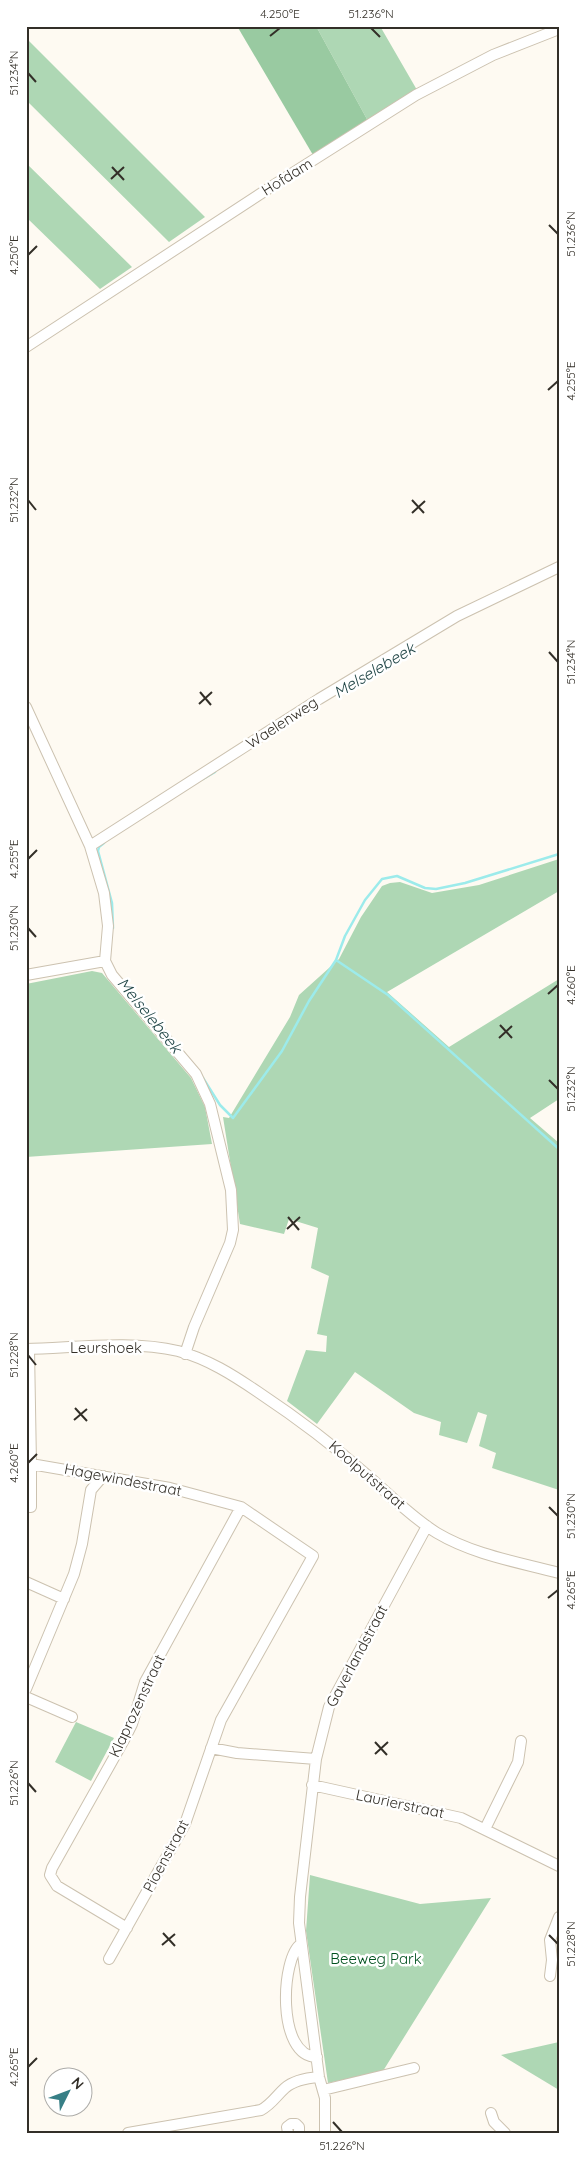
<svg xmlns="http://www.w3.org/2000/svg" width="585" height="2159" font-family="Quicksand,sans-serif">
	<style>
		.green { fill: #aed7b4 }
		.forest { fill: #99caa1 }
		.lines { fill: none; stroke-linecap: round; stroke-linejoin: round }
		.stream { stroke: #9cebeb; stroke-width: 2.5 }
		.minor-casing { stroke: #ccc2b0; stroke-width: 12 }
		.minor { stroke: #fff; stroke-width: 10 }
		.ticks { fill: none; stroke: #332f28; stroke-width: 2 }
		.labels { text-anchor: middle; stroke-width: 5; stroke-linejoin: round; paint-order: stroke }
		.street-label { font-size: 15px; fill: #332f28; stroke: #fff }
		.park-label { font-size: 15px; fill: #01511f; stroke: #fff }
		.water-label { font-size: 16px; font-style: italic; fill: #214647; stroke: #fff }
		.neatline { fill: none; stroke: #332f28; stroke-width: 2 }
		.ticks-label { font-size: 12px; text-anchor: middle; fill: #332f28 }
	</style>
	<rect width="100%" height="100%" fill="#fefaf2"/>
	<!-- green -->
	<path class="green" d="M316,26H380L417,90L368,121Z
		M26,38L205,217L169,242L26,100Z
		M26,163L132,267L100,289L26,217Z
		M559,859V891L387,992L449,1047L559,979V1099L530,1118L559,1143V1490L492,1468L496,1453L479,1446L487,1415L478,1412L467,1443L439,1435L441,1422L414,1413L355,1372L317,1424L287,1401L306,1350L326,1352L327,1336L317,1334L329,1276L311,1268L318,1228L289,1219L284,1234L240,1224L223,1117L229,1118L290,1017L299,995L339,959L361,917L382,886L390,883L400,882L432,893L479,885Z
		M92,971L102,973L191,1078L205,1107L212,1144L26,1157V984Z
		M76,1722L114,1738L91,1781L55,1762Z
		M310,1875L420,1904L491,1898L383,2071L328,2083L306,1931Z
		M559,2042V2090L501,2055Z"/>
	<!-- forest -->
	<path class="forest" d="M237,26H316L368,121L313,155Z"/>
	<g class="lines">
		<!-- stream -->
		<path class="stream" d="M203,779L215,772
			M104,843L99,847L98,851L112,903L113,928
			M336,960L388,995L559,1149
			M203,1078L220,1105L233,1118L282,1051L309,1001L336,960L345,936L365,900L382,879L397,876L425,888L436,889L465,883L559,854"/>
		<!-- minor casing -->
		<g class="minor-casing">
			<path id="minor" d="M26,347L277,183L416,95L493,55L559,29
				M26,707L90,846L104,893L108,926L105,961L112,975L196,1074L210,1104L231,1190L233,1230L230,1243L194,1327L185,1354
				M90,846L319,699L457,616L559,567
				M26,975L105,961
				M26,1349C74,1348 131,1340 178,1351C208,1359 233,1375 258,1392C297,1418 332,1444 367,1475C389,1494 411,1517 437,1533C474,1555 518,1562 559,1573
				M29,1349L31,1464L170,1488L241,1507L313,1556L221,1720L185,1824L109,1959
				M26,1507H31V1464
				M26,1582L64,1599
				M26,1689L74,1574L82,1544L91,1490L103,1476
				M26,1697L72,1717
				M211,1748L237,1753L316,1759
				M312,1785L461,1818L559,1866
				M485,1829L518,1762L521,1741
				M127,1928L57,1886L50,1875L52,1868L125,1738L132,1724L145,1682L241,1507
				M301,1944C281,1957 276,2057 317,2057
				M550,1976L552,1960L550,1940L559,1917
				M323,2090L414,2068
				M491,2113L494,2122L505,2133
				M128,2133L261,2110C272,2104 276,2096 285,2088C294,2080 307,2078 319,2077
				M288,2133L287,2127L291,2124H296L299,2127V2133
				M325,2133V2098L319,2077L299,1923L300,1897L316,1759L329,1707L427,1526"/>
		</g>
		<!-- minor -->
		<use href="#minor" class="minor"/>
	</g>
	<!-- ticks -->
	<path class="ticks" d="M371,28L380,37M270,36L280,28M28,73L36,82M112,167L124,180M111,179L124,167M549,225L558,234M28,255L37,246M548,390L558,381M28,500L36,510M412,500L424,513M412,513L425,501M549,652L558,662M200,692L211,705M199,704L212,692M28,859L37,850M28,928L36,937M548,994L558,985M500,1025L512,1038M499,1038L512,1026M549,1080L558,1089M288,1217L299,1230M287,1229L300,1217M28,1355L36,1365M75,1408L87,1421M74,1420L87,1409M28,1463L37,1454M549,1507L558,1516M548,1598L558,1590M375,1742L387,1755M375,1754L388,1742M28,1783L36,1792M163,1933L175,1946M549,1935L558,1944M162,1945L175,1934M28,2067L37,2058M333,2122L342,2132"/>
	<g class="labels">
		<!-- street labels -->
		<g class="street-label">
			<text transform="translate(287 177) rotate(-32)" y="5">Hofdam</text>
			<text transform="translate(282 723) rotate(-33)" y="5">Waelenweg</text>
			<text x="106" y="1353">Leurshoek</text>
			<text transform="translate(367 1475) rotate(41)" y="5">Koolputstraat</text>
			<text transform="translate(123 1480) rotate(11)" y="5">Hagewindestraat</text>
			<text transform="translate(357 1656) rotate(-62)" y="5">Gaverlandstraat</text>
			<text transform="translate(137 1706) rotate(-65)" y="5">Klaprozenstraat</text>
			<text transform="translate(400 1804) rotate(12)" y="5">Laurierstraat</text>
			<text transform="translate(166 1856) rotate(-62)" y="5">Pioenstraat</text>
		</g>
		<!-- park labels -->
		<g class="park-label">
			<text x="376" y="1964">Beeweg Park</text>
		</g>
		<!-- water labels -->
		<g class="water-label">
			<text transform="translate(374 670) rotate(-31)" y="6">Melselebeek</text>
			<text transform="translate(150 1015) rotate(51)" y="6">Melselebeek</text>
		</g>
	</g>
	<!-- border -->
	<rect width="585" height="2159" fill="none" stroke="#ffffff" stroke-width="55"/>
	<!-- north arrow -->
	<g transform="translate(68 2092) rotate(48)"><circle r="24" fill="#ffffff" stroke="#adaca9"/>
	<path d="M0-4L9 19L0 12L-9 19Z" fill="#377f86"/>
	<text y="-8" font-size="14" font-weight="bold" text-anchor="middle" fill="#332f28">N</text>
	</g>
	<rect x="28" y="28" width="530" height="2104" class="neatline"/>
	<g class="ticks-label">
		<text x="280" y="18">4.250°E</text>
		<text x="371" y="18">51.236°N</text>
		<text transform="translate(14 73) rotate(-90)" y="4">51.234°N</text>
		<text transform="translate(571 234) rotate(-90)" y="4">51.236°N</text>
		<text transform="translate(14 255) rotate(-90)" y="4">4.250°E</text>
		<text transform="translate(571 381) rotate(-90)" y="4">4.255°E</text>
		<text transform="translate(14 500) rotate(-90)" y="4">51.232°N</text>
		<text transform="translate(571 662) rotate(-90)" y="4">51.234°N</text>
		<text transform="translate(14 859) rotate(-90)" y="4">4.255°E</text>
		<text transform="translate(14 928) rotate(-90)" y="4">51.230°N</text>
		<text transform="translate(571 985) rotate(-90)" y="4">4.260°E</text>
		<text transform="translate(571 1089) rotate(-90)" y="4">51.232°N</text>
		<text transform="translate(14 1355) rotate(-90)" y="4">51.228°N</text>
		<text transform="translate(14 1463) rotate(-90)" y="4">4.260°E</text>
		<text transform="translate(571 1516) rotate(-90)" y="4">51.230°N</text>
		<text transform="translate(571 1590) rotate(-90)" y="4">4.265°E</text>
		<text transform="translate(14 1783) rotate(-90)" y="4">51.226°N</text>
		<text transform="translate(571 1944) rotate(-90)" y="4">51.228°N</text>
		<text transform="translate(14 2067) rotate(-90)" y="4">4.265°E</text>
		<text x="342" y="2150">51.226°N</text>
	</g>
</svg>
